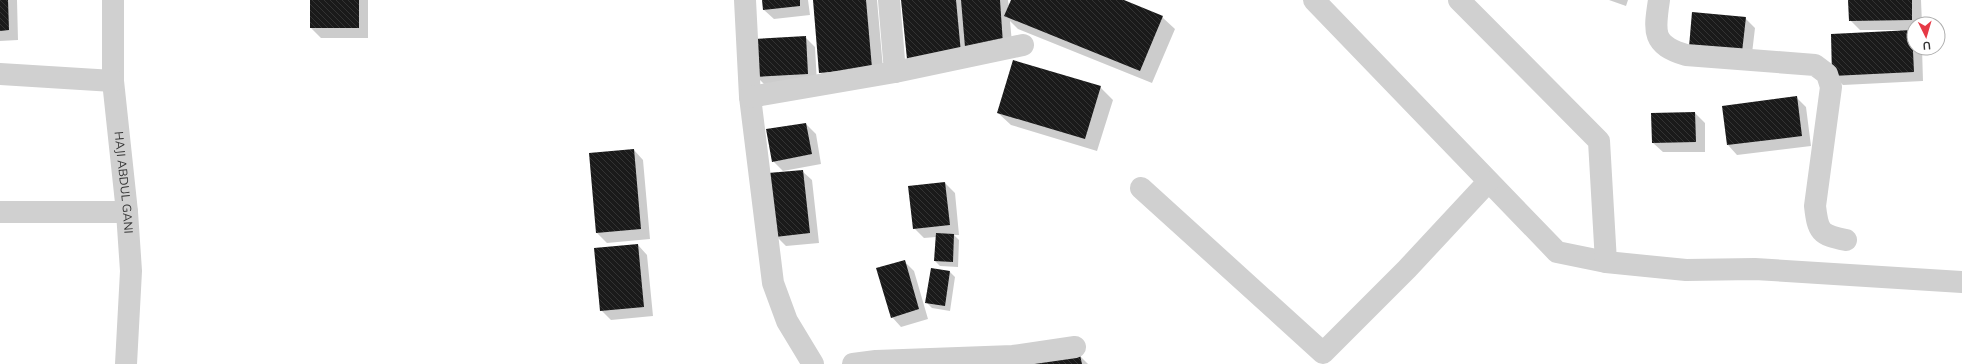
<svg xmlns="http://www.w3.org/2000/svg" width="1962" height="364" font-family="Mulish,sans-serif">
	<style>
		.shadow { fill: #0003 }
		.building { fill: url(#building-back-hatch) }
		.lines { fill: none; stroke-linecap: round; stroke-linejoin: round }
		.minor { stroke: #d0d0d0; stroke-width: 22 }
		.labels { text-anchor: middle; stroke-width: 4; stroke-linejoin: round; paint-order: stroke }
		.street-label { font-size: 12px; fill: #333; stroke: #fff }
	</style>
	<defs>
		<pattern id="building-back-hatch" width="6" height="6" patternUnits="userSpaceOnUse"><rect width="6" height="6" fill="#1a1a1a"/><path d="M-1 5l2 2M0 0l6 6M5-1l2 2" fill="none" stroke="#333"/></pattern>
	</defs>
	<rect width="100%" height="100%" fill="#fff"/>
	<!-- shadow -->
	<path class="shadow" d="M0,0H17L18,40L0,41Z
		M311,0H368V38H321L311,28Z
		M763,0H808L810,15L774,19L764,10Z
		M814,0H877L884,80L832,85L820,72Z
		M902,0H1008L1009,8L1012,0H1121L1162,17L1175,29L1152,83L1018,29L1010,21L1013,54L973,65Z
		M1609,0H1628L1626,6Z
		M1849,0H1921L1922,24H1914V30H1910L1914,34V48H1922L1923,81L1843,85L1833,75L1900,32V30H1860L1850,20Z
		M1745,18L1755,28L1751,62L1690,46Z
		M805,37L815,47L817,84L766,86L756,76Z
		M1100,87L1113,100L1097,151L1011,125L998,113Z
		M1796,97L1806,107L1811,146L1737,155L1728,145Z
		M1695,113L1705,123V152H1663L1653,143Z
		M806,124L816,134L821,164L783,171L773,161Z
		M634,150L643,160L650,239L607,243L597,233Z
		M802,171L812,180L819,243L786,246L776,236Z
		M945,183L955,193L959,235H954L959,240L958,267L940,266L935,261L936,237L924,238L914,228Z
		M638,245L647,255L653,316L611,320L601,310Z
		M904,261L914,271L928,319L901,327L892,317Z
		M950,272L955,277L950,311L932,308L927,303Z
		M1080,356L1088,364H1027Z"/>
	<!-- building -->
	<path class="building" d="M0,0H8L9,30L0,31Z
		M310,0H359V28H310Z
		M762,0H800V6L763,10Z
		M813,0H866L872,68L819,73Z
		M901,0H956L961,53L907,59Z
		M961,0H1000L1003,44L965,47Z
		M1011,0H1124L1163,16L1140,71L1004,16Z
		M1848,0H1912V20L1849,21Z
		M1692,12L1746,17L1742,52L1689,47Z
		M1912,30L1914,72L1832,76L1831,34Z
		M806,36L808,74L755,77L753,39Z
		M1013,60L1101,86L1085,139L997,113Z
		M1797,96L1802,136L1727,145L1722,106Z
		M1695,112L1696,142L1652,143L1651,113Z
		M806,123L812,154L772,162L766,129Z
		M634,149L641,229L596,233L589,153Z
		M803,170L810,233L775,237L768,173Z
		M945,182L950,225L913,229L908,186Z
		M936,233L954,234L953,262L934,261Z
		M638,244L644,307L600,311L594,248Z
		M905,260L919,309L891,318L876,268Z
		M931,268L950,271L945,306L925,303Z
		M1080,355L1082,364H1024Z"/>
	<g class="lines">
		<!-- minor -->
		<g class="minor">
			<path id="s1" d="M113,0V81L127,212L131,271L126,364"/>
			<path d="M745,0L750,97L773,283L787,321L813,364"/>
			<path d="M889,0L895,72"/>
			<path d="M1314,0L1557,252L1606,262"/>
			<path d="M1459,0L1599,141L1606,262L1686,270L1755,269L1962,282"/>
			<path d="M1659,0C1654,32 1652,45 1686,55L1815,65L1827,74L1831,87L1815,206C1818,232 1820,235 1846,240"/>
			<path d="M0,74L113,81"/>
			<path d="M750,97L895,72L1023,45"/>
			<path d="M1141,188L1323,353L1407,269L1488,182"/>
			<path d="M0,212H127"/>
			<path d="M853,364L876,361L1013,356L1075,347"/>
		</g>
	</g>
	<g class="labels">
		<!-- street labels -->
		<g class="street-label">
			<text dy="4" stroke="none"><textPath href="#s1" startOffset="183">HAJI ABDUL GANI</textPath></text>
		</g>
	</g>
	<!-- north arrow -->
	<g transform="translate(1926 36) rotate(175)"><circle r="19" fill="#ffffff" stroke="#adadad"/>
	<path d="M0-3L7 15L0 10L-7 15Z" fill="#e63946"/>
	<text y="-6" font-size="11" font-weight="bold" text-anchor="middle" fill="#333333">U</text>
	</g>
</svg>
